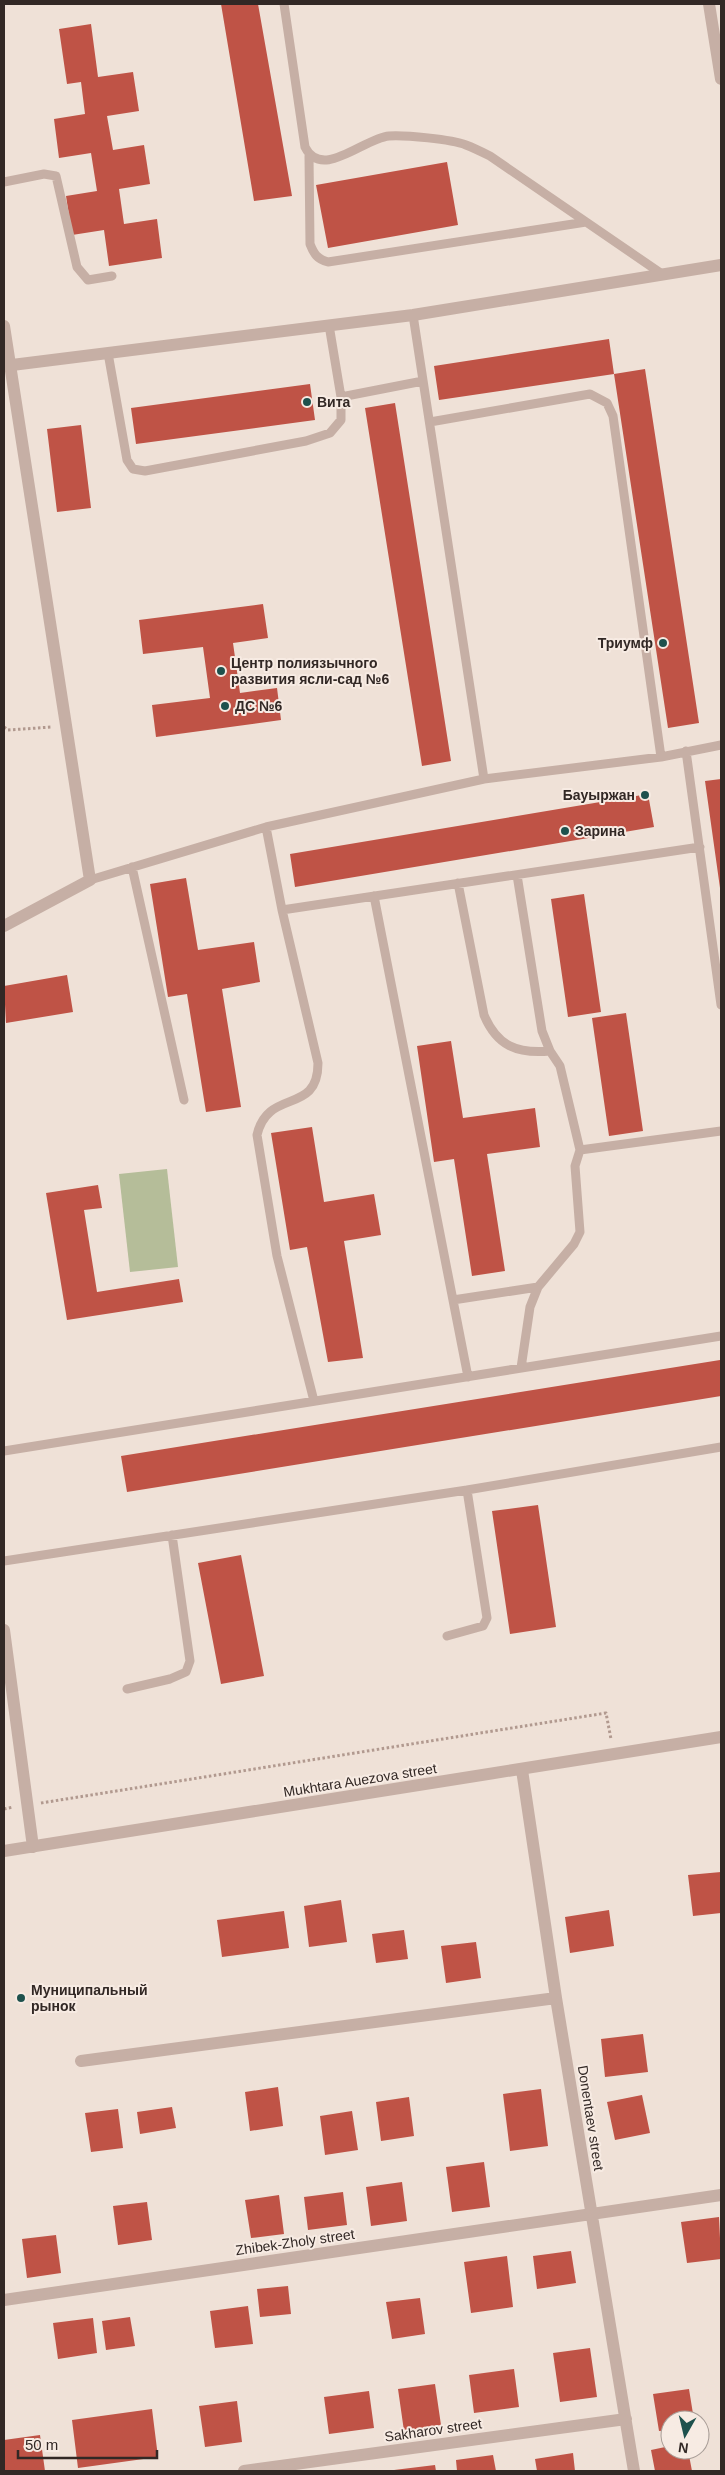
<svg xmlns="http://www.w3.org/2000/svg" width="725" height="2475" font-family="Helvetica,sans-serif">
	<style>
		.green { fill: #b5bd99 }
		.building { fill: #bf5346 }
		.lines { fill: none; stroke-linecap: round; stroke-linejoin: round }
		.path { stroke: #b1998f; stroke-width: 3; stroke-dasharray: 2.5 2.5; stroke-linecap: butt }
		.lane { stroke: #c6afa5; stroke-width: 9 }
		.street { stroke: #c6afa5; stroke-width: 12 }
		.poi-dot { fill: #1e514d; stroke: #f7ebe3; stroke-width: 2 }
		.labels { text-anchor: middle; stroke-width: 4; stroke-linejoin: round; paint-order: stroke }
		.poi-label { font-size: 14px; font-weight: bold; fill: #322825; stroke: #f7ebe3; text-anchor: start }
		.street-label { font-size: 14px; fill: #322825; stroke: #f7ebe3 }
	</style>
	<rect width="100%" height="100%" fill="#efe1d7"/>
	<!-- green -->
	<path class="green" d="M167,1169L178,1267L130,1272L119,1174Z"/>
	<!-- building -->
	<path class="building" d="M221,4H258L292,196L254,201Z
		M91,24L98,77L133,72L139,111L107,116L113,150L144,145L150,184L119,189L124,224L157,219L162,258L109,266L104,230L72,235L66,196L97,191L91,153L59,158L54,119L85,114L81,82L67,84L59,29Z
		M447,162L458,225L328,248L316,185Z
		M609,339L614,374L439,400L434,366Z
		M645,369L699,723L668,728L614,374Z
		M310,384L315,420L136,444L131,408Z
		M395,403L451,761L422,766L365,408Z
		M81,425L91,508L57,512L47,429Z
		M263,604L268,638L233,643L240,693L277,688L281,720L156,737L152,705L210,698L203,647L143,654L139,620Z
		M721,779V888H720L705,781Z
		M648,794L654,827L295,887L290,854Z
		M186,878L198,950L254,942L260,982L222,989L241,1107L206,1112L187,994L168,997L150,884Z
		M584,894L601,1012L568,1017L551,899Z
		M67,975L73,1012L6,1023L4,986Z
		M626,1013L643,1131L609,1136L592,1018Z
		M451,1041L463,1118L535,1108L540,1147L487,1154L505,1271L472,1276L454,1159L434,1162L417,1046Z
		M312,1127L324,1202L374,1194L381,1235L344,1241L363,1358L328,1362L307,1247L290,1250L271,1133Z
		M98,1185L102,1208L84,1210L97,1292L179,1279L183,1302L67,1320L46,1193Z
		M720,1360L721,1396L127,1492L121,1456Z
		M538,1505L556,1627L510,1634L492,1511Z
		M241,1555L264,1676L221,1684L198,1563Z
		M721,1872V1913L693,1916L688,1875Z
		M341,1900L347,1942L309,1947L304,1906Z
		M609,1910L614,1946L570,1953L565,1917Z
		M284,1911L289,1948L222,1957L217,1920Z
		M404,1930L408,1959L376,1963L372,1934Z
		M476,1942L481,1978L446,1983L441,1946Z
		M643,2034L648,2072L605,2077L601,2039Z
		M278,2087L283,2126L250,2131L245,2092Z
		M541,2089L548,2146L510,2151L503,2094Z
		M642,2095L650,2133L615,2140L607,2102Z
		M409,2097L414,2136L381,2141L376,2102Z
		M172,2107L176,2128L140,2134L137,2112Z
		M118,2109L123,2148L91,2152L85,2113Z
		M352,2111L358,2150L325,2155L320,2116Z
		M484,2162L490,2207L452,2212L446,2167Z
		M402,2182L407,2221L371,2226L366,2187Z
		M343,2192L347,2225L308,2230L304,2197Z
		M279,2195L284,2234L251,2238L245,2200Z
		M147,2202L152,2240L118,2245L113,2206Z
		M719,2217L721,2259L687,2263L681,2222Z
		M56,2235L61,2273L27,2278L22,2239Z
		M571,2251L576,2283L537,2289L533,2256Z
		M507,2256L513,2307L471,2313L464,2262Z
		M288,2286L291,2314L260,2317L257,2289Z
		M420,2298L425,2334L392,2339L386,2302Z
		M248,2306L253,2344L215,2348L210,2311Z
		M130,2317L135,2346L106,2350L102,2321Z
		M93,2318L97,2353L58,2359L53,2323Z
		M590,2348L597,2397L560,2402L553,2353Z
		M514,2369L519,2407L474,2413L469,2375Z
		M435,2384L441,2425L404,2431L398,2389Z
		M689,2389L694,2420H670V2430L659,2431L653,2394Z
		M369,2391L374,2428L329,2434L324,2397Z
		M237,2401L242,2442L205,2447L199,2406Z
		M152,2409L158,2457L78,2468L72,2420Z
		M40,2435L45,2471H4V2440Z
		M670,2446V2450H688L692,2471H655L651,2450Z
		M573,2453L575,2471H537L535,2459Z
		M493,2455L496,2471H457L456,2460Z
		M435,2465L436,2471H394V2470Z"/>
	<g class="lines">
		<!-- path -->
		<path class="path" d="M4,727L8,730L52,727
			M41,1803L606,1713L611,1739
			M4,1809L13,1807"/>
		<!-- lane -->
		<path class="lane" d="M284,4L305,147C322,181 364,138 389,136C405,135 451,139 466,145C474,148 482,152 490,156L662,274
			M309,156L310,244C314,254 317,259 328,262L586,222
			M4,182L44,174L56,176L77,267L88,280L112,276
			M413,315L484,779L661,757L721,745
			M329,325L341,397L423,381
			M108,353L127,460L133,469L145,471L306,441L330,433L341,420V397
			M430,422L590,394L607,403L613,416L661,757
			M686,751L721,1005
			M266,827L282,910L318,1063C318,1116 268,1087 257,1135L277,1256L314,1401
			M132,867L184,1100
			M517,875L542,1031L550,1051L560,1066L580,1150L575,1166L580,1232L574,1244L538,1287L530,1307L521,1368
			M90,880L266,827L484,779
			M458,883L484,1015C497,1046 517,1054 550,1051
			M374,896L468,1377
			M282,910L700,847
			M580,1150L721,1131
			M453,1300L538,1287
			M4,1451L721,1336
			M4,1561L467,1490L721,1447
			M447,1636L483,1626L487,1618L467,1490
			M127,1689L170,1679L186,1672L190,1661L172,1535"/>
		<!-- street -->
		<path class="street" d="M709,4L721,79
			M4,326L90,880L4,926
			M4,366L413,315L721,265
			M4,1630L33,1847
			M522,1770L556,1998L634,2471
			M4,1851L721,1737
			M81,2061L556,1998
			M4,2300L721,2195
			M244,2471L626,2419"/>
	</g>
	<!-- markers -->
	<g class="poi-dot">
		<circle cx="307" cy="402" r="5"/>
		<circle cx="663" cy="643" r="5"/>
		<circle cx="221" cy="671" r="5"/>
		<circle cx="225" cy="706" r="5"/>
		<circle cx="645" cy="795" r="5"/>
		<circle cx="565" cy="831" r="5"/>
		<circle cx="21" cy="1998" r="5"/>
	</g>
	<g class="labels">
		<!-- poi labels -->
		<g class="poi-label">
			<text x="317" y="407">Вита</text>
			<text x="653" y="648" text-anchor="end">Триумф</text>
			<text x="231" y="668">Центр полиязычного<tspan x="231" dy="16">развития ясли-сад №6</tspan></text>
			<text x="235" y="711">ДС №6</text>
			<text x="635" y="800" text-anchor="end">Бауыржан</text>
			<text x="575" y="836">Зарина</text>
			<text x="31" y="1995">Муниципальный<tspan x="31" dy="16">рынок</tspan></text>
		</g>
		<!-- street labels -->
		<g class="street-label">
			<text transform="translate(360 1780) rotate(-9)" y="5">Mukhtara Auezova street</text>
			<text transform="translate(591 2118) rotate(81)" y="5">Donentaev street</text>
			<text transform="translate(295 2242) rotate(-8)" y="5">Zhibek-Zholy street</text>
			<text transform="translate(433 2430) rotate(-8)" y="5">Sakharov street</text>
		</g>
	</g>
	<!-- border -->
	<rect width="725" height="2475" fill="none" stroke="#322825" stroke-width="10"/>
	<!-- north arrow -->
	<g transform="translate(685 2435) rotate(188)"><circle r="24" fill="#f7ebe3" stroke="#a89d97"/>
	<path d="M0-4L9 19L0 12L-9 19Z" fill="#1e514d"/>
	<text y="-8" font-size="14" font-weight="bold" text-anchor="middle" fill="#322825">N</text>
	</g>
	<!-- scale -->
	<path d="M18 2450v8h139v-8" fill="none" stroke="#322825" stroke-width="2.5"/>
	<text x="25" y="2450" font-size="15" fill="#322825" stroke="#f7ebe3" stroke-width="4" paint-order="stroke">50 m</text>
</svg>
